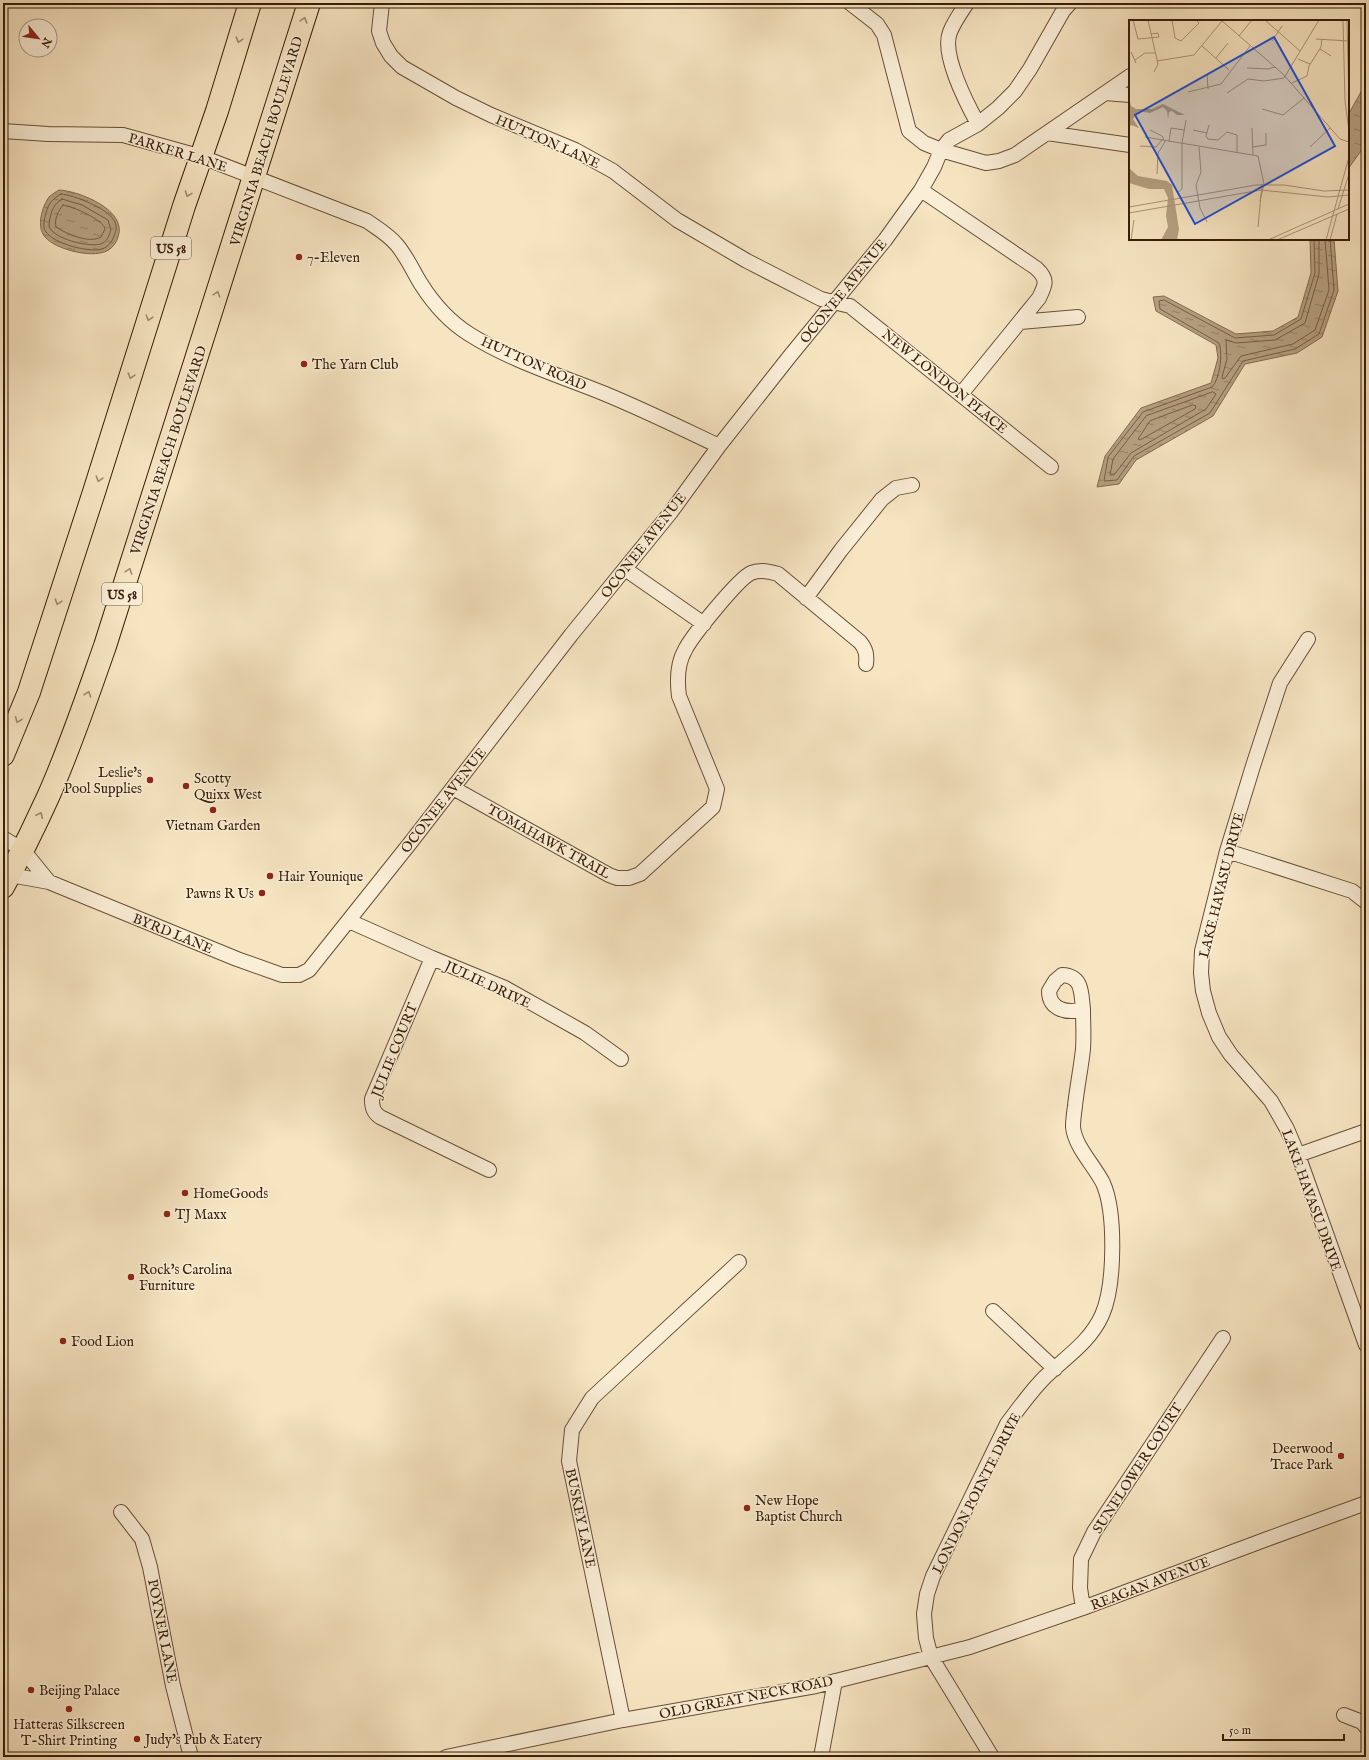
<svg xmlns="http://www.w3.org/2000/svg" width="1369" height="1760" font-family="'IM FELL English',serif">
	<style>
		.water { fill: url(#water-ripples); stroke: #846c51 }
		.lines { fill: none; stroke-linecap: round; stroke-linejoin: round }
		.shore { stroke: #775f44; stroke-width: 1 }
		.street-casing { stroke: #684f36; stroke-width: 16 }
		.primary-casing { stroke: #381d07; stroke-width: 24 }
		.street { stroke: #faeed7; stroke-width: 14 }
		.primary { stroke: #f7e5c2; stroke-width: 22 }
		.oneway { stroke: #a18b6e }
		.poi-dot { fill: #8f2418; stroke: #faeed7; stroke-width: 1.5 }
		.labels { text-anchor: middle; stroke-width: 3; stroke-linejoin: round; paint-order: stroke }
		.shield { fill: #faeed7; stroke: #725c45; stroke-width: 1 }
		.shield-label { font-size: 13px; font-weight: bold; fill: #381d07 }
		.street-label { font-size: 14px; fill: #381d07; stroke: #faeed7 }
		.poi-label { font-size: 14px; fill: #381d07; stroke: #faeed7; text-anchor: start }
		.inset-road { fill: none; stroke: #ab9577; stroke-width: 1 }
		.view { fill: #1d4ed8; fill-opacity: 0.15; stroke: #1d4ed8; stroke-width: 2 }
		.inset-edge { fill: none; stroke: #381d07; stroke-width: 2 }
	</style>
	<defs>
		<pattern id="water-ripples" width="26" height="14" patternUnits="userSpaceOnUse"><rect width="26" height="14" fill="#b6a182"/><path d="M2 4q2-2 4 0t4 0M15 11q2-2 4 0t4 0" fill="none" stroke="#958368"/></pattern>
	</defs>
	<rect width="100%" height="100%" fill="#f7e5c2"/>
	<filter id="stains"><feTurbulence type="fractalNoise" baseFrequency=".005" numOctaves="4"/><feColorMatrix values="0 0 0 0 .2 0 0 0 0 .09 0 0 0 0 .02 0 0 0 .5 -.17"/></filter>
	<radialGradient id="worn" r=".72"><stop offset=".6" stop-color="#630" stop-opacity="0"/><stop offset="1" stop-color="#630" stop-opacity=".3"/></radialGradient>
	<!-- water -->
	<path class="water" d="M1366,83V144L1348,169V115Z
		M59,190C79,191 128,210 118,237C117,241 114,246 110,249C96,260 56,250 45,237C36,227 42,207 49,197C52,194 56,192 59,190Z
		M1310,239H1334L1338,291L1322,337L1297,353L1245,364L1213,416L1136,460L1119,484L1097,487L1105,456L1141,408L1211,383L1218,358L1216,345L1156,311L1153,297L1164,296L1236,334L1273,331L1298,317L1311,273Z"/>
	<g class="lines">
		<!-- shore -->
		<path class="shore" d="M61,194C74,195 106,208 113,219C117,224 117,230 114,236C112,242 108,247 102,249C89,253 48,243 44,228C43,223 45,217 46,213C48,204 53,198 61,194Z
			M62,199L82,205L108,220L111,230C109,235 108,240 103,243C93,249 52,239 49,226C49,222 50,218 51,214C53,207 56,203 62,199Z
			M63,205C72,206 104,220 105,229L101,237C89,244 67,234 56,227C54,220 58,211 63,205Z
			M1314,239L1315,273L1301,319L1274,335L1235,338L1164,300L1159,301L1160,309L1219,343C1223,353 1220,379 1212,387L1143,412L1108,457L1104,481L1117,480L1134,456L1210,413L1243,361L1295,349L1319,334L1334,290L1330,239
			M1319,239V274L1305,323L1275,340L1236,343L1226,340L1227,359L1222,377L1223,379L1225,378L1241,356L1293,344L1315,330L1329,290L1325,239
			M1213,392L1216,394L1206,409L1131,453L1114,475H1110L1113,459L1146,416Z
			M1193,405L1196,406L1195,409L1140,440L1138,439L1150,421Z"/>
		<!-- street casing -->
		<g class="street-casing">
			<path id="street" d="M382,3L379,31L383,43L391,56L402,67L456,98L491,115L575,150L613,171L677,220L747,261L821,299L850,306L1051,467
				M850,3L877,24L884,35L909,131L924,143L941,150L986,163L999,161L1015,155L1130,76
				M967,3C961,12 954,22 950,32C941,54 967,104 978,124
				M1105,93L1130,95
				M3,131L48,134L123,135L202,157L367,221C377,228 389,235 397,245C407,257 413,271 421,284C433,303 450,322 469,334C510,360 558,375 603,393C642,409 681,428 719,446
				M1047,133L1130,145
				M921,190L1036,268C1048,279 1046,284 1039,298L961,394
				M1020,322L1078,317
				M625,569L704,624
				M806,598L841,550L882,499L896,488L912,485
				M1308,639L1280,683L1253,766L1227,851L1202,951L1201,973L1203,991L1209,1013L1219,1037L1231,1055L1271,1101L1287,1129L1298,1155L1366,1345
				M453,788L609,875L617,878H629L640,874L713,807L717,789L679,696C677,681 677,664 685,650C692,636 738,579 751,573C760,569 769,571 778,574L860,642C866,649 867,655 866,664
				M3,838L23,850L49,882
				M1227,851L1352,891L1366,902
				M4,871L10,875L49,882L237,959L282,975H299L309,970L411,842L571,635L671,512L719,446L790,356L885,240L921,190L934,167L941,150L949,140L978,124L998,108L1015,91L1030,69L1063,11L1070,3
				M349,921L432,958L505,988L585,1033L621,1059
				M432,958L372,1099C372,1107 373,1112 380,1117L489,1170
				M1062,975C1083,976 1081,993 1083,1009C1068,1014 1049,1010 1049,991L1055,981Z
				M1298,1155L1366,1131
				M993,1311L1055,1369
				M121,1512L142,1539L150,1567L173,1686L191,1757
				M1083,1608L1080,1588L1081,1559L1094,1532L1223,1338
				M1344,1715L1362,1722L1366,1727
				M623,1720L569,1461L572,1430L592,1398L739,1262
				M446,1757L623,1720L816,1686L970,1647L1083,1608L1267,1539L1366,1503
				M821,1757L835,1681
				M992,1757L931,1657L926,1638L924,1614L927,1594L933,1576L1007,1424C1019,1408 1031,1391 1045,1377C1066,1357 1090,1342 1102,1315C1115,1286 1116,1212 1103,1183C1094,1165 1075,1147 1073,1127C1073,1121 1074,1113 1075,1106C1077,1087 1081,1068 1083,1049C1084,1036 1083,1023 1083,1009"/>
		</g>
		<!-- primary casing -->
		<g class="primary-casing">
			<path id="primary" d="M3,755L29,692L94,492L184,206L217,111L250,3
				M3,887C19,858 34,828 48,797C70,748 87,697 105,646L309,3"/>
		</g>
		<!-- street -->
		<use href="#street" class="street"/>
		<!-- primary -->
		<use href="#primary" class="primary"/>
	</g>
	<!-- one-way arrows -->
	<defs><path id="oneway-chevron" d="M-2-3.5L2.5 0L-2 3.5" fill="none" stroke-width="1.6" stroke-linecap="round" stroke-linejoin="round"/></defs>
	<g class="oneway">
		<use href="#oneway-chevron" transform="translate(304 20) rotate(-73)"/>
		<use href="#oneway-chevron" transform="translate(239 40) rotate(107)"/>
		<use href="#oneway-chevron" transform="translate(188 194) rotate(110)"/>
		<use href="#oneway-chevron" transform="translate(217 294) rotate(-72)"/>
		<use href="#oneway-chevron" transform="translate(149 318) rotate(107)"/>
		<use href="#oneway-chevron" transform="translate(131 376) rotate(107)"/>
		<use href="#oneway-chevron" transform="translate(99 479) rotate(107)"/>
		<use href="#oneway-chevron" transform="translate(129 571) rotate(-72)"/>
		<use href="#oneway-chevron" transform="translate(58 602) rotate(108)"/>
		<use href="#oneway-chevron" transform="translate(88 694) rotate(-71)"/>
		<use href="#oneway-chevron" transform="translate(18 720) rotate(112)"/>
		<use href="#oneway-chevron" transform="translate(40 815) rotate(-65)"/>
	</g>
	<!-- markers -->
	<g class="poi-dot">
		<circle cx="299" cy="257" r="4"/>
		<circle cx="304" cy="364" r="4"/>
		<circle cx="150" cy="780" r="4"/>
		<circle cx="186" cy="786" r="4"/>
		<circle cx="213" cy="810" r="4"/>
		<circle cx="270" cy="876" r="4"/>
		<circle cx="262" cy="893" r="4"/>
		<circle cx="185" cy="1193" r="4"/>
		<circle cx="167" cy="1214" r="4"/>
		<circle cx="131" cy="1277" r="4"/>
		<circle cx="63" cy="1341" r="4"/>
		<circle cx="1341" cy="1456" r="4"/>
		<circle cx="747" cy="1508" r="4"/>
		<circle cx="31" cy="1690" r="4"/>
		<circle cx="69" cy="1709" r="4"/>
		<circle cx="137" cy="1739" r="4"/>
	</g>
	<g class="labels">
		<!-- shield labels -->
		<g class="shield">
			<rect x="151" y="237" width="40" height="22" rx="3"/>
			<rect x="102" y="583" width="40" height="22" rx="3"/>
		</g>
		<g class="shield-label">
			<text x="171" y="253">US 58</text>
			<text x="122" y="599">US 58</text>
		</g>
		<!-- street labels -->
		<g class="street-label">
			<text transform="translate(266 141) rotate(-73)" y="5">VIRGINIA BEACH BOULEVARD</text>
			<text transform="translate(548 141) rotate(24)" y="5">HUTTON LANE</text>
			<text transform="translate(178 152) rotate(17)" y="5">PARKER LANE</text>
			<text transform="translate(843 291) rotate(-51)" y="5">OCONEE AVENUE</text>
			<text transform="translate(534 363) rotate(24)" y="5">HUTTON ROAD</text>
			<text transform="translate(945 381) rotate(39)" y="5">NEW LONDON PLACE</text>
			<text transform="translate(168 450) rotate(-72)" y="5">VIRGINIA BEACH BOULEVARD</text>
			<text transform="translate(643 545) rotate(-52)" y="5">OCONEE AVENUE</text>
			<text transform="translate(443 800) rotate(-52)" y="5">OCONEE AVENUE</text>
			<text transform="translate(549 841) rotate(29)" y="5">TOMAHAWK TRAIL</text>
			<text transform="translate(1221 885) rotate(-76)" y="5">LAKE HAVASU DRIVE</text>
			<text transform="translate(173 933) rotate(22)" y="5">BYRD LANE</text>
			<text transform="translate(488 984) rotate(25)" y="5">JULIE DRIVE</text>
			<text transform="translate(394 1050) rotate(-68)" y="5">JULIE COURT</text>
			<text transform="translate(1312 1200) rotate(70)" y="5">LAKE HAVASU DRIVE</text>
			<text transform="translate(1137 1468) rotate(-57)" y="5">SUNFLOWER COURT</text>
			<text transform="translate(976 1493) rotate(-63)" y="5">LONDON POINTE DRIVE</text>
			<text transform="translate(581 1518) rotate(78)" y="5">BUSKEY LANE</text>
			<text transform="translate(1150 1583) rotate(-21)" y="5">REAGAN AVENUE</text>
			<text transform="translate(163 1631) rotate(79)" y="5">POYNER LANE</text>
			<text transform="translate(746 1697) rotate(-11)" y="5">OLD GREAT NECK ROAD</text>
		</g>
		<!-- poi labels -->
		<g class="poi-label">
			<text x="307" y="262">7-Eleven</text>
			<text x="312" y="369">The Yarn Club</text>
			<text x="142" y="777" text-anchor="end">Leslie's<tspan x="142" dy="16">Pool Supplies</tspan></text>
			<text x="194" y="783">Scotty<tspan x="194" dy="16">Quixx West</tspan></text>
			<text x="213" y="830" text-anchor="middle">Vietnam Garden</text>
			<text x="278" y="881">Hair Younique</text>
			<text x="254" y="898" text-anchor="end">Pawns R Us</text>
			<text x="193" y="1198">HomeGoods</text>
			<text x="175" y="1219">TJ Maxx</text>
			<text x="139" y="1274">Rock's Carolina<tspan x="139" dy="16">Furniture</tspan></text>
			<text x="71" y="1346">Food Lion</text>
			<text x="1333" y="1453" text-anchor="end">Deerwood<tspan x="1333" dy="16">Trace Park</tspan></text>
			<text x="755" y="1505">New Hope<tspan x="755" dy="16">Baptist Church</tspan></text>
			<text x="39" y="1695">Beijing Palace</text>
			<text x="69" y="1729" text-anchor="middle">Hatteras Silkscreen<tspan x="69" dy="16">T-Shirt Printing</tspan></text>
			<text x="145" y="1744">Judy's Pub &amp; Eatery</text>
		</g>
	</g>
	<!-- overview -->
	<g transform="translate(1129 20)">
		<rect width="220" height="220" fill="#f7e5c2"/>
		<path d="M0,78L2,86L7,89H23L34,84L56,95H48L43,91L40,92L39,99L38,91L34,87L21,93L10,91L4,99L10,108L2,105L0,108ZM0,148L9,156L38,161L43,165L50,209L48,220H32L39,207L37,196L39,178L35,169H20L0,163Z" fill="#b6a182"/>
		<path class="inset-road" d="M4,0L9,19L30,17L29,13L22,14M19,0L29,44L25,52M43,0L46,18L52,21L70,3L67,0M92,0L154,54L211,119L220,122M136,0L171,31M214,0L216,81L220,111M218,0L220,84M110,16L123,0M187,19L220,21M143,21L153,6M73,26L100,50M191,29L202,36M2,32L7,43M87,38L99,23M169,39L181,44M6,40L16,33H26M28,41L65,35L93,1M118,48L139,49L146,47M78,54L79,69M163,63L178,56L180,46L192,27L193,19M59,72L92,64L121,26M98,73L119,59L135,61L155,58L190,0M133,89L154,95L175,78M80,105L77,116L79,119L89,120L98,112L108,115V133M123,108L124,135M21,110L33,116L36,122M64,110L78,113M16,117L129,136L135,164L131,181M40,122L42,108L55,110M11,126L27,127L33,120M70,127L72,152L67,165L71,188L78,202M123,127L137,125V113M181,127L201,108M28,154L29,133L36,122M48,173L53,169V123L57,100M0,187L127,165H155L195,171L220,170M209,189L220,154M0,193L132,170L199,177L220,175M129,207L133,164M2,220L5,200M139,220L220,184M148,220L220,189M197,220L220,137M201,220L208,194"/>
		<path class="view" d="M145,17L206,126L66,204L6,95Z"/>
		<rect width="220" height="220" class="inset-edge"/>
	</g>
	<!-- margin -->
	<rect width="1369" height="1760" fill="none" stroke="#f7e5c2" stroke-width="16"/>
	<rect x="4" y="4" width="1361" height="1752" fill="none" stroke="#381d07" stroke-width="2"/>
	<rect x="8" y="8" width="1353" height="1744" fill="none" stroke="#381d07"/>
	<!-- north arrow -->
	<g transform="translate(38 38) rotate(119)"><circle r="19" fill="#faeed7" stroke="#ac9a84"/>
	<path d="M0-3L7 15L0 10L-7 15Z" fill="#8f2418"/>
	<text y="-6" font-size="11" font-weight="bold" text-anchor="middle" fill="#381d07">N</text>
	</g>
	<!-- scale -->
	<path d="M1223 1734v6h121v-6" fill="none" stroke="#381d07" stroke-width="2"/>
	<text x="1229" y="1734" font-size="12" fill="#381d07" stroke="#faeed7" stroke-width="3" paint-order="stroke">50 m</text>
	<rect width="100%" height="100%" filter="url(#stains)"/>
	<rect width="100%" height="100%" fill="url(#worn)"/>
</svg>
